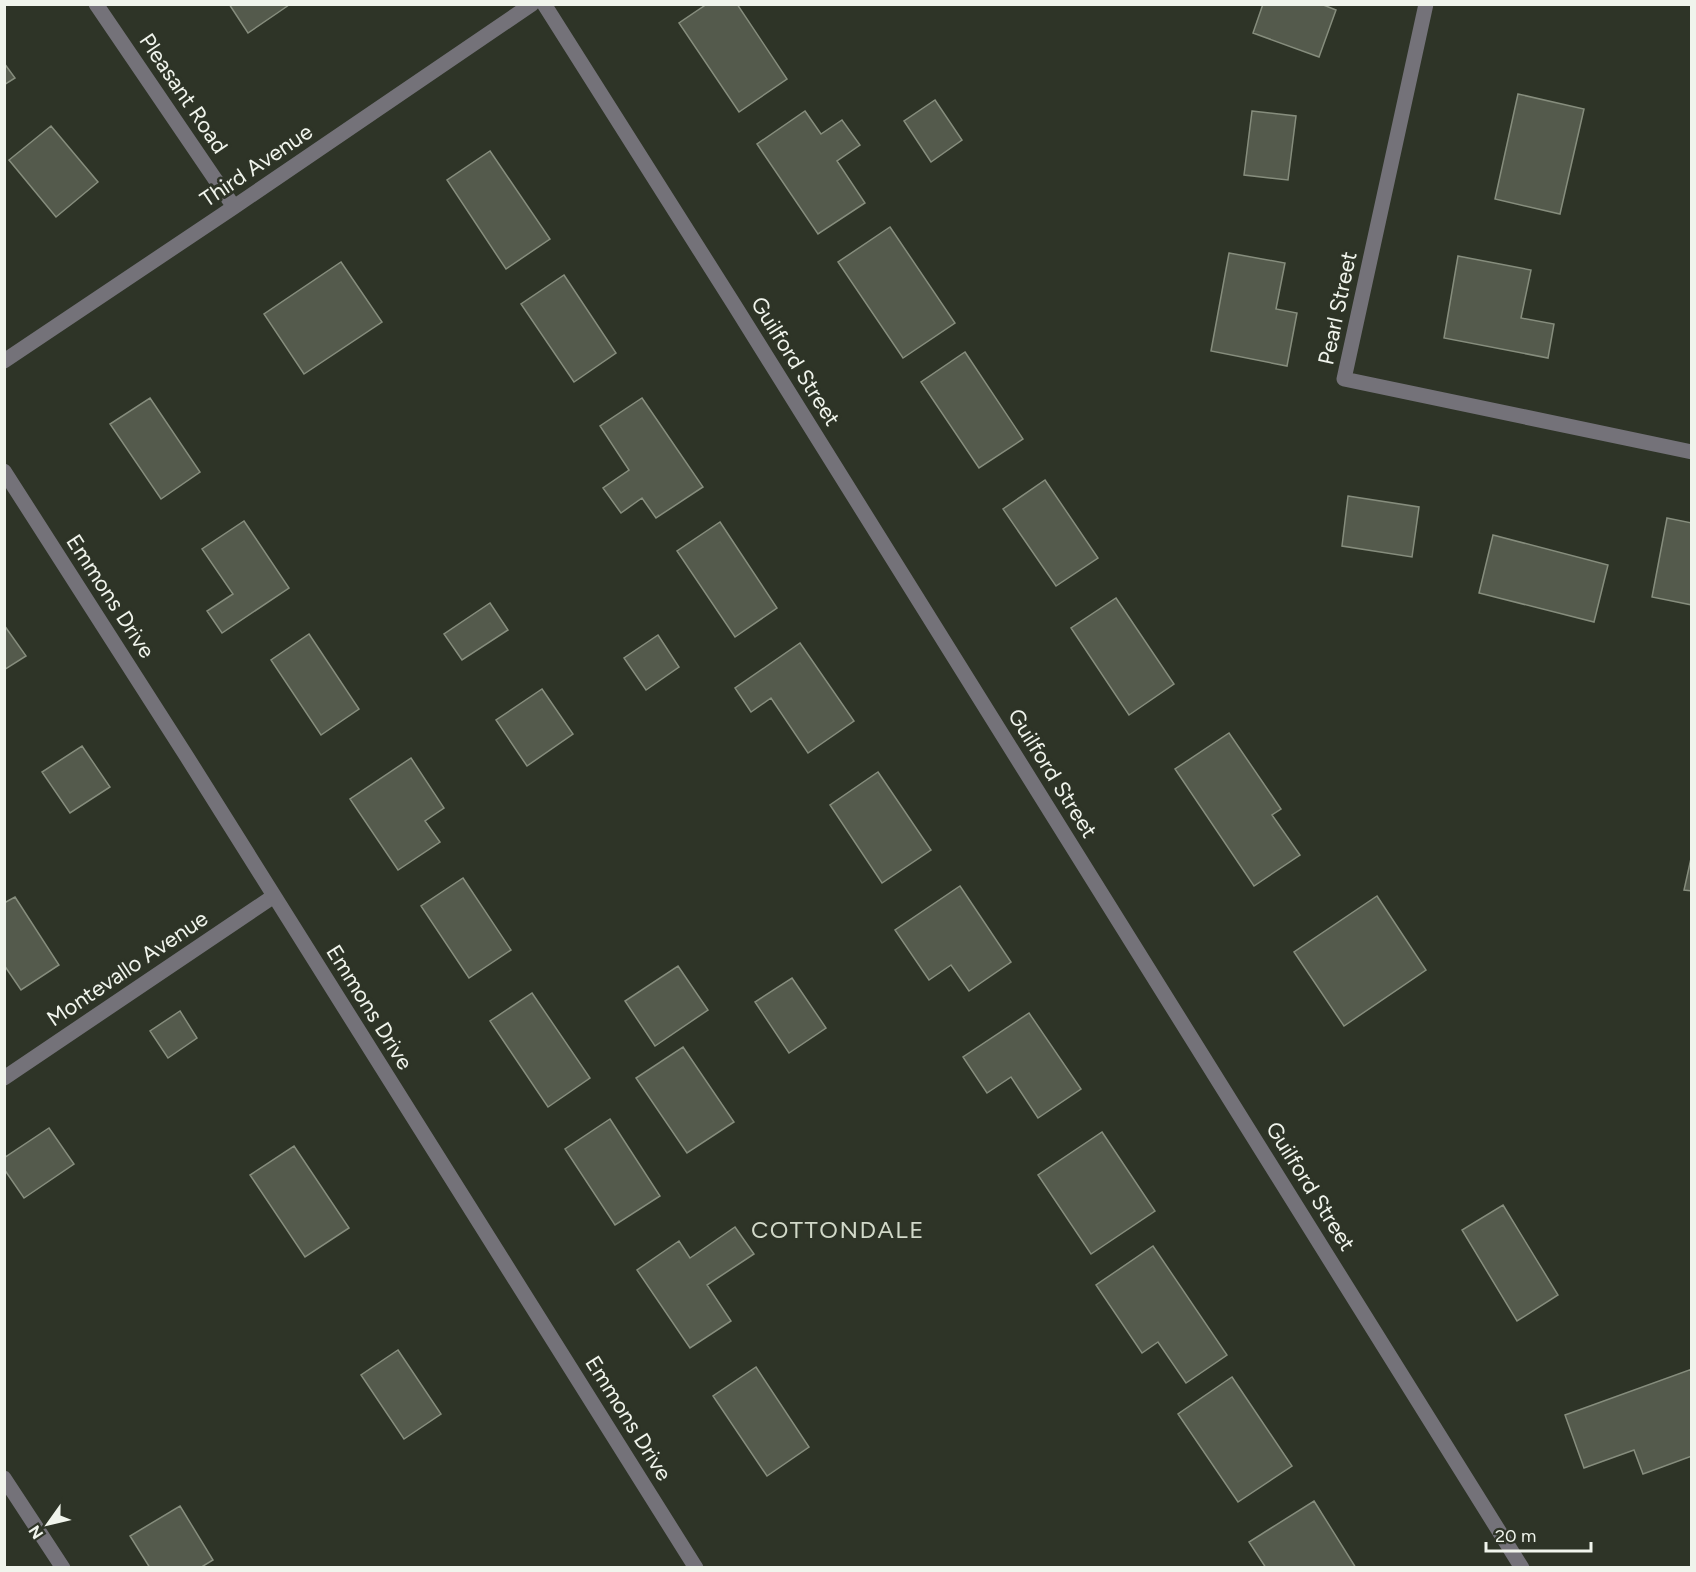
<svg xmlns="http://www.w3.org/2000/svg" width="1696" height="1572" font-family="Figtree,sans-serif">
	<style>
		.building { fill: #545a4c; stroke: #868d7d; stroke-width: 1.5 }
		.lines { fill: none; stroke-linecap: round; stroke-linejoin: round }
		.minor { stroke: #747279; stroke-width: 15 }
		.labels { text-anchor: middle; stroke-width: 6; stroke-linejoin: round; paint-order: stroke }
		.street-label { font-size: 22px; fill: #f0f4ec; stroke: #2e3427 }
		.neighbourhood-label { font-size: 24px; letter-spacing: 1.5px; fill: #d2d9c9; stroke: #2e3427 }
	</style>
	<rect width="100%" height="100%" fill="#2e3427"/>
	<!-- building -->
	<path class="building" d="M229,4H288L289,5L248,33Z
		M707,4H737L787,79L739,112L679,23Z
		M1263,4H1321L1336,10L1319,57L1253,33Z
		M4,63L15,78L4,85Z
		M1518,94L1584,109L1560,214L1495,199Z
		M935,100L962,140L931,162L904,121Z
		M805,111L821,134L842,120L860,145L837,161L865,203L818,234L757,144Z
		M1252,111L1296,116L1288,180L1244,175Z
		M51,126L98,182L56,217L9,160Z
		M490,151L550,239L506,269L447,180Z
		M890,227L955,323L903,358L838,262Z
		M1229,253L1285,263L1276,309L1297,313L1287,366L1211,351Z
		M1458,256L1531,270L1521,318L1554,324L1548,358L1444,338Z
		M341,262L382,322L304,374L264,314Z
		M564,275L616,353L574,382L521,304Z
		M965,352L1023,439L979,468L921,382Z
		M150,398L200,472L161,499L110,424Z
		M642,398L703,487L656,518L642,498L621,513L603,488L629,470L600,426Z
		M1045,480L1098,558L1056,586L1003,509Z
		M1348,496L1419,507L1412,557L1342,546Z
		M1667,518L1692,523V605L1652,597Z
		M244,521L289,588L222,633L207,611L233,594L202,549Z
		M720,522L777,608L735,637L677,551Z
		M1493,535L1608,565L1594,622L1479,593Z
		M1116,598L1174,684L1129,715L1071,628Z
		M490,603L508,630L462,660L444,634Z
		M4,625L26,656L4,670Z
		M309,634L359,709L321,735L271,660Z
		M658,635L679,667L646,690L624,658Z
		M800,643L854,721L808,753L771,698L751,712L735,688Z
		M542,689L573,734L527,766L496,720Z
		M1229,733L1281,809L1272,815L1300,855L1254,886L1175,769Z
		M82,746L110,787L70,813L42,772Z
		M411,758L444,808L425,821L440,842L398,870L350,799Z
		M878,772L931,850L882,883L830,805Z
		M1692,854V891L1684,890Z
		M463,878L511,950L469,978L421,906Z
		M960,886L1011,962L969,991L951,965L929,980L895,930Z
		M1377,896L1426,970L1344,1026L1294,952Z
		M15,897L59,965L21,990L4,965V903Z
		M678,966L708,1010L655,1046L625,1001Z
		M792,978L826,1028L789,1053L755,1002Z
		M532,993L590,1078L548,1107L490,1021Z
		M180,1011L197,1038L168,1058L150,1031Z
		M1029,1013L1081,1089L1038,1118L1011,1077L987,1093L963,1057Z
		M683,1047L734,1122L687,1153L636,1078Z
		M610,1119L660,1196L615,1225L565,1149Z
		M49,1128L74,1164L24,1198L4,1169V1158Z
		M1102,1132L1155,1211L1091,1254L1038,1175Z
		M294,1146L349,1228L305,1257L250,1175Z
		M1503,1205L1558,1295L1517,1321L1462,1230Z
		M735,1227L754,1254L707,1285L731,1321L690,1348L637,1270L679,1241L690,1258Z
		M1153,1246L1227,1355L1186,1383L1158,1342L1142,1353L1096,1285Z
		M398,1350L441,1414L404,1439L361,1375Z
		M756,1367L809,1447L767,1476L713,1396Z
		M1692,1369V1456L1643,1474L1634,1450L1584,1468L1565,1415Z
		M1232,1377L1292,1466L1238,1502L1178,1414Z
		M1314,1501L1356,1568H1266L1249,1542Z
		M180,1506L213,1560L200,1568H150L130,1536Z"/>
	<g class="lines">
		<!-- minor -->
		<path class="minor" d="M96,4L234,207
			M544,4L735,306L1522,1568
			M1426,4L1344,379L1692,452
			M4,361L234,207L532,4
			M4,471L187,757L696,1568
			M4,1078L274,896
			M4,1478L63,1568"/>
	</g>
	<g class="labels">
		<!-- street labels -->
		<g class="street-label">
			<text transform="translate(184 93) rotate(56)" y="8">Pleasant Road</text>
			<text transform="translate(256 165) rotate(-34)" y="8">Third Avenue</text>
			<text transform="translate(1337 308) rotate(-78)" y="8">Pearl Street</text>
			<text transform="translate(796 361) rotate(58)" y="8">Guilford Street</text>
			<text transform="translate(111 596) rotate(57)" y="8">Emmons Drive</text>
			<text transform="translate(1053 773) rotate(58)" y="8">Guilford Street</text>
			<text transform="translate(127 968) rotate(-34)" y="8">Montevallo Avenue</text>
			<text transform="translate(370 1007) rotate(58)" y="8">Emmons Drive</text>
			<text transform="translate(1311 1186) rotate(58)" y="8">Guilford Street</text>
			<text transform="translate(629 1418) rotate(58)" y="8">Emmons Drive</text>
		</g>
		<!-- neighbourhood labels -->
		<g class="neighbourhood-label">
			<text x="838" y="1238">COTTONDALE</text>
		</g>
	</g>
	<!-- border -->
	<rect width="1696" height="1572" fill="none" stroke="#f0f4ec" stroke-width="12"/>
	<!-- north arrow -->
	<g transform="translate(48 1524) rotate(236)" stroke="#2e3427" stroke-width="4.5" paint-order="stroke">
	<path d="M0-4.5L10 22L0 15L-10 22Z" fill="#f0f4ec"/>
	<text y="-9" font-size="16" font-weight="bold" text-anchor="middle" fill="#f0f4ec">N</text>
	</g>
	<!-- scale -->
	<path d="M1486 1542v9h105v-9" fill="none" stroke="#f0f4ec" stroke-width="3"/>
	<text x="1495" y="1542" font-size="18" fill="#f0f4ec" stroke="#2e3427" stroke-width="4.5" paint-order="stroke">20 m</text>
</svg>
